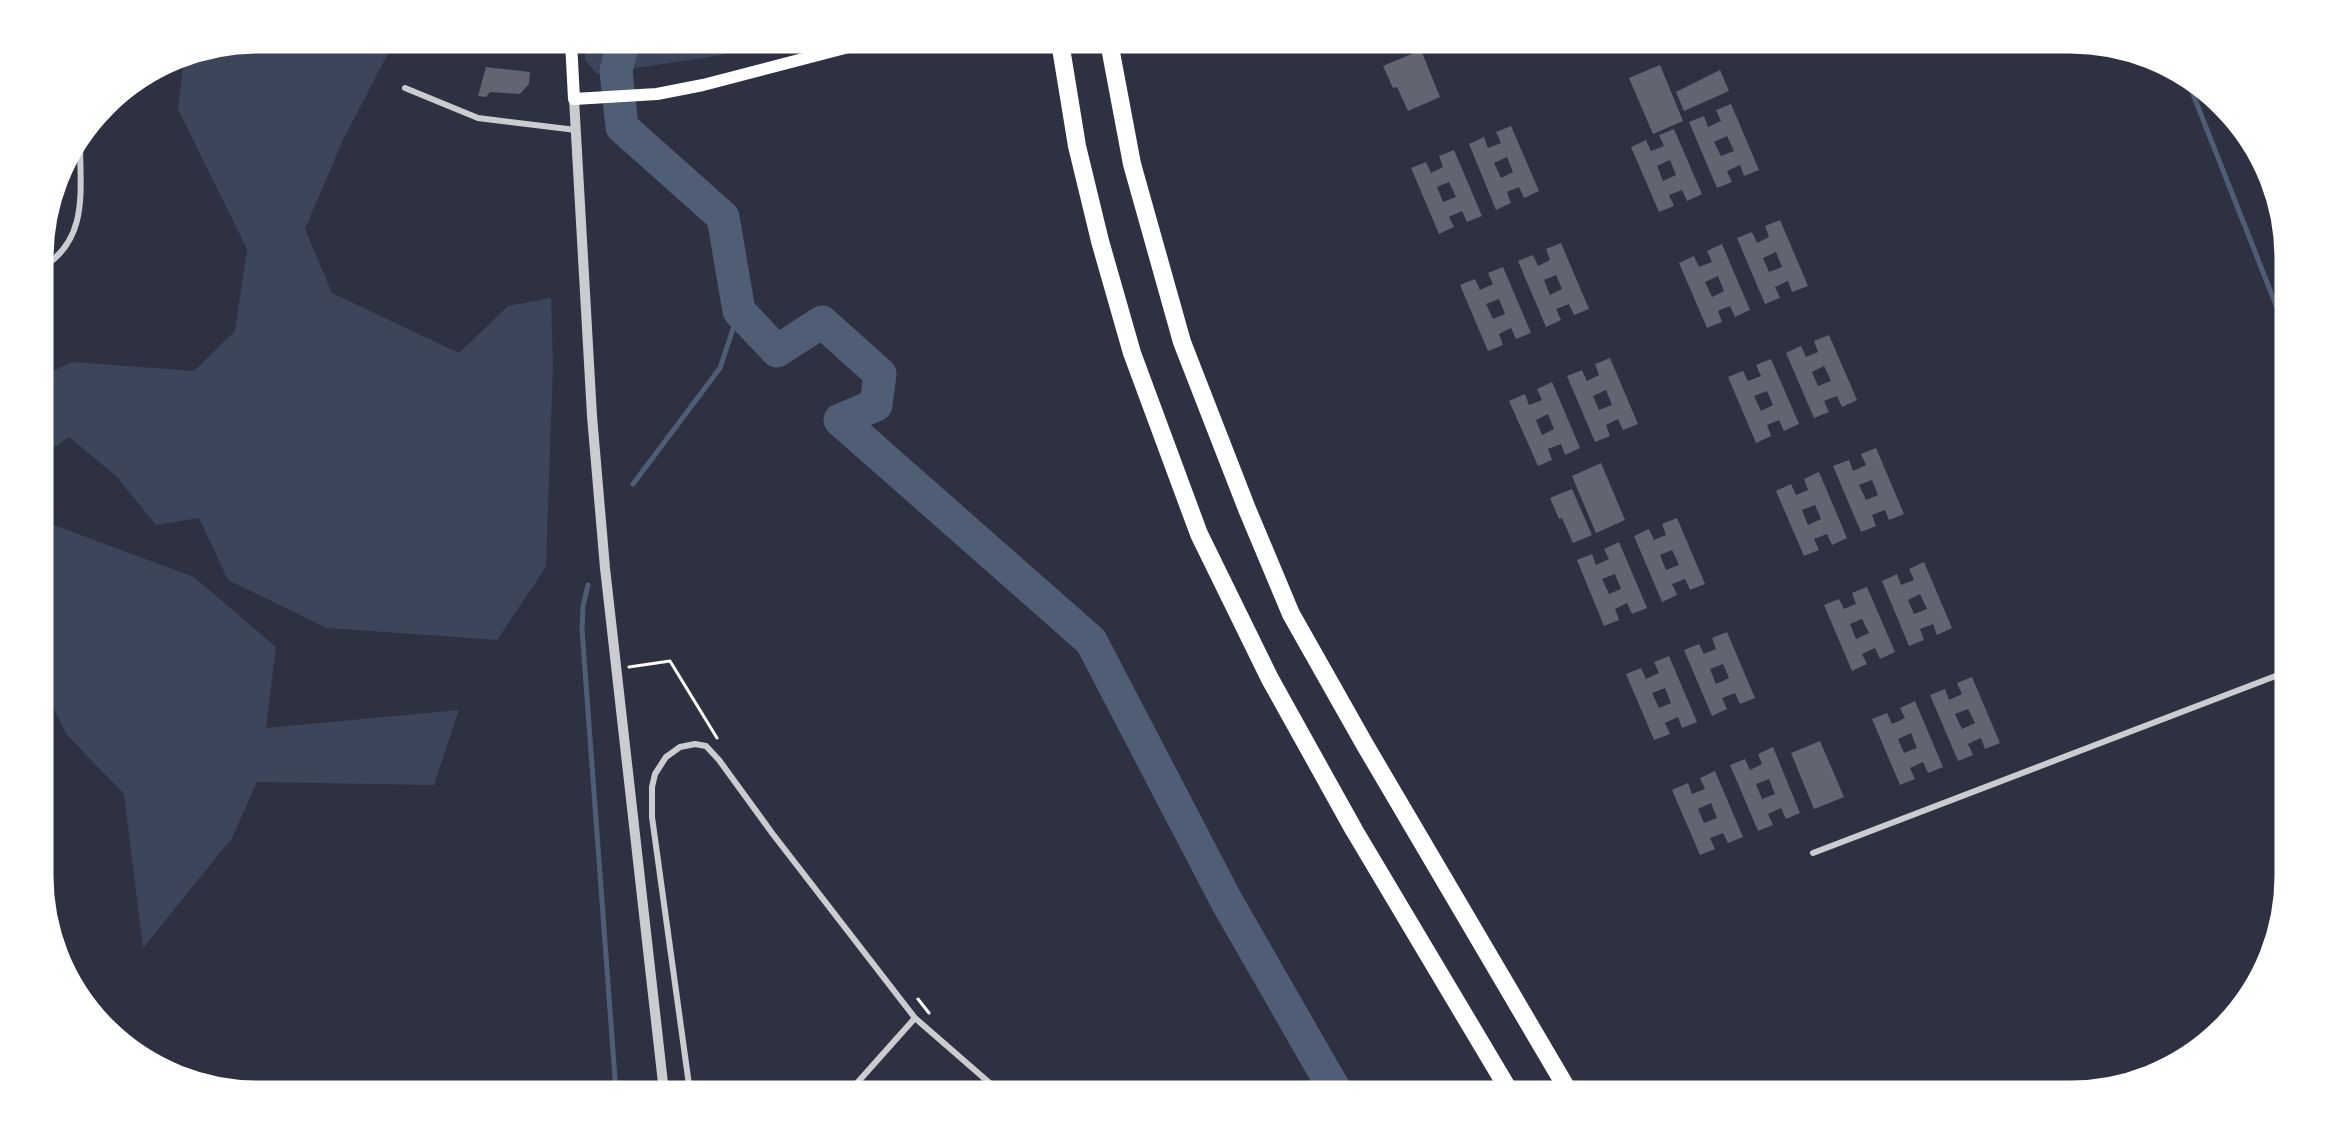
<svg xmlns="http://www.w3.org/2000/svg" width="2329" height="1134" font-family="'Source Sans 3',sans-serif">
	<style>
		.green { fill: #3c4559 }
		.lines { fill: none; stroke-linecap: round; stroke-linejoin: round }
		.stream { stroke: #4f5d75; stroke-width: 5 }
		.river { stroke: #4f5d75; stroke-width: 33 }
		.building { fill: #626471; fill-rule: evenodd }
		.path { stroke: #fff; stroke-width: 3 }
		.minor { stroke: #caccd0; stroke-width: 6 }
		.tertiary { stroke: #caccd0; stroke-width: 10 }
		.secondary { stroke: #fff; stroke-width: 12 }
		.motorway { stroke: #fff; stroke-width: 18 }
		.rim { fill: none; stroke: #fff; stroke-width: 3 }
	</style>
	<rect width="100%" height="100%" fill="#2d3142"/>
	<!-- green -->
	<path class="green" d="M258,42H394L343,140L305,229L332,293L459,353L508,306L551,298L553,363L546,567L497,640L327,628L228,580L199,518L156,525L116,476L69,437L43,455V375L73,362L194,371L235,331L247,249L178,110L184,57Z
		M585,42H774L716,56L597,74L585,60Z
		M43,521L194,577L276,647L266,728L459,710L434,785L257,782L232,838L143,948L124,794L66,734L43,686Z"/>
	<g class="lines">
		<!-- stream -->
		<path class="stream" d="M2189,84L2285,328
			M633,484L720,368L739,311
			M588,585L583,606L582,629L616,1092"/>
		<!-- river -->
		<path class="river" d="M623,42L616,71L622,127L723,217L739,311L777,351L822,322L880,374L876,405L840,420L1091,641L1227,902L1336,1092"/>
	</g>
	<!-- building -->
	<path class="building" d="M1421,50L1440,97L1408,111L1397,87L1393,88L1383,66Z
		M1660,65L1683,121L1653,134L1629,78Z
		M486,67L530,72L529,84L520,94L490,92L486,97L478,96Z
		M1720,70L1729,91L1684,111L1676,92Z
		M1731,104L1759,170L1744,176L1740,165L1727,171L1732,182L1717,188L1689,122L1704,116L1708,127L1721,121L1716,110ZM1727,136L1734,151L1721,156L1714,142Z
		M1511,126L1539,191L1524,198L1519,187L1507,192L1511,203L1496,210L1469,144L1484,137L1488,148L1501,143L1496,132ZM1507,157L1513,172L1501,178L1494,163Z
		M1674,129L1702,194L1687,201L1682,190L1669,195L1674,206L1659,212L1631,147L1646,140L1651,151L1664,146L1659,135ZM1670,160L1676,175L1663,181L1657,166Z
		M1454,150L1482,216L1467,222L1462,211L1449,217L1454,227L1439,234L1411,168L1426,162L1431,173L1443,167L1439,156ZM1449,182L1456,197L1443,202L1437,187Z
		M1780,220L1808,286L1792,292L1788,281L1775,287L1780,298L1765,304L1737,238L1752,232L1757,243L1769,237L1765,226ZM1776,252L1782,267L1769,272L1763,258Z
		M1561,243L1589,309L1574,315L1569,304L1556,309L1561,320L1546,327L1518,261L1533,255L1538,266L1550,260L1546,249ZM1556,275L1562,289L1550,295L1544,280Z
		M1722,244L1750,310L1735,317L1730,306L1718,311L1722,322L1707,328L1679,263L1694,256L1699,267L1712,262L1707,251ZM1718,276L1724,291L1712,297L1705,282Z
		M1503,267L1531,333L1516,339L1511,328L1499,334L1503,345L1488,351L1460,285L1475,279L1480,290L1493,284L1488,273ZM1499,299L1505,314L1493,319L1486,304Z
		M1829,335L1857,400L1842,407L1837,396L1824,401L1829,412L1814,418L1786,353L1801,346L1806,357L1818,352L1814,341ZM1824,366L1831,381L1818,386L1812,372Z
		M1610,358L1638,424L1623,430L1618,419L1606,425L1610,436L1595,442L1567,376L1582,370L1587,381L1599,375L1595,364ZM1606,390L1612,405L1599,410L1593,396Z
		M1771,359L1799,424L1784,431L1779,420L1767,425L1771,436L1756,443L1728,377L1743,371L1748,381L1761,376L1756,365ZM1767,391L1773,405L1761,411L1754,396Z
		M1552,382L1580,448L1565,455L1561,444L1548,449L1552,460L1538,466L1509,401L1525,394L1529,405L1542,400L1537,389ZM1548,414L1554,429L1542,435L1536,420Z
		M1876,448L1904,514L1889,520L1885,510L1872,515L1876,526L1861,532L1833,466L1849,460L1853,471L1866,465L1861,454ZM1872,480L1878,495L1866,500L1859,485Z
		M1601,463L1625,520L1596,533L1572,476Z
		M1819,472L1847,538L1832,545L1827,534L1814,539L1819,550L1804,556L1776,491L1791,484L1796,495L1808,490L1804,479ZM1815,505L1821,519L1808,525L1802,510Z
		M1572,489L1592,535L1573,543L1562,518L1559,519L1550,498Z
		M1677,518L1705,584L1690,590L1685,579L1672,584L1677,595L1662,602L1634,536L1649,529L1654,540L1666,535L1662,524ZM1672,550L1679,565L1666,570L1660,555Z
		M1619,542L1647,608L1632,614L1627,603L1615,609L1619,620L1604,626L1577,560L1592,554L1596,565L1609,559L1604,549ZM1615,574L1621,589L1609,594L1602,579Z
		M1924,562L1952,628L1937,635L1933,624L1920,629L1924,640L1909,646L1882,581L1897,574L1901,585L1914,580L1909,569ZM1920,594L1927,609L1914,614L1908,600Z
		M1867,587L1895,652L1880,659L1875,648L1862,654L1867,664L1852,671L1824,605L1839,599L1844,609L1856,604L1852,593ZM1862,619L1869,633L1856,639L1850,624Z
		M1727,632L1755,698L1740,704L1735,693L1722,698L1727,709L1712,716L1684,650L1699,644L1704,654L1716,649L1712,638ZM1723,664L1729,678L1716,684L1710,669Z
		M1669,656L1697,722L1682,728L1678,717L1665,723L1670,734L1654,740L1626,674L1641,668L1646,679L1659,673L1654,662ZM1665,688L1671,703L1659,708L1652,693Z
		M1972,677L2000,743L1985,749L1981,738L1968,744L1973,755L1958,761L1930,695L1945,689L1949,700L1962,694L1957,683ZM1968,709L1975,723L1962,729L1955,714Z
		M1915,701L1943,767L1928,773L1923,762L1910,768L1915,779L1900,785L1872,719L1887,713L1892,724L1905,718L1900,708ZM1911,733L1917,748L1904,753L1898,739Z
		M1820,741L1844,797L1814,809L1791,753Z
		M1773,747L1800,813L1786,819L1781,808L1768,814L1773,825L1758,831L1730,765L1745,759L1750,770L1762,764L1758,754ZM1769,779L1775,794L1762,799L1756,784Z
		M1715,771L1743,837L1728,843L1723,833L1710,838L1715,849L1700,855L1672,790L1688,783L1692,794L1705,789L1700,778ZM1711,803L1717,818L1704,823L1698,809Z"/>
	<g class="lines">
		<!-- path -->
		<path class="path" d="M629,667L670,661L717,738
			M918,999L929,1013"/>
		<!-- minor -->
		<path class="minor" d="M405,88L478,118L576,130
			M43,267C89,239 80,190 80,142
			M1813,853L2286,672
			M690,1092L652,817V787L655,774L666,757L680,747L695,744L706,746L719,760L772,833L915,1018L1000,1092
			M849,1092L915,1018"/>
		<!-- tertiary -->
		<path class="tertiary" d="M574,99L592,416L605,568L664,1092"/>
		<!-- secondary -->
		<path class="secondary" d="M571,42L574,99L657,94L703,85L868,42"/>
		<!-- motorway -->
		<path class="motorway" d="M1060,42L1077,146L1100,241L1132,353L1199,534L1270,679L1354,830L1510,1092
			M1109,42L1132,164L1182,342L1247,509L1291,614L1365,745L1569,1092"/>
	</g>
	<!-- crop -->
	<path d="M0 0H2329V1134H0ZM258 52H2070A206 206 0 0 1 2276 258V876A206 206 0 0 1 2070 1082H258A206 206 0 0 1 52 876V258A206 206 0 0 1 258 52Z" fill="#fff" fill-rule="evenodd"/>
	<path class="rim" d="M258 52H2070A206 206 0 0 1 2276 258V876A206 206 0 0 1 2070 1082H258A206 206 0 0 1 52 876V258A206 206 0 0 1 258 52Z"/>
</svg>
